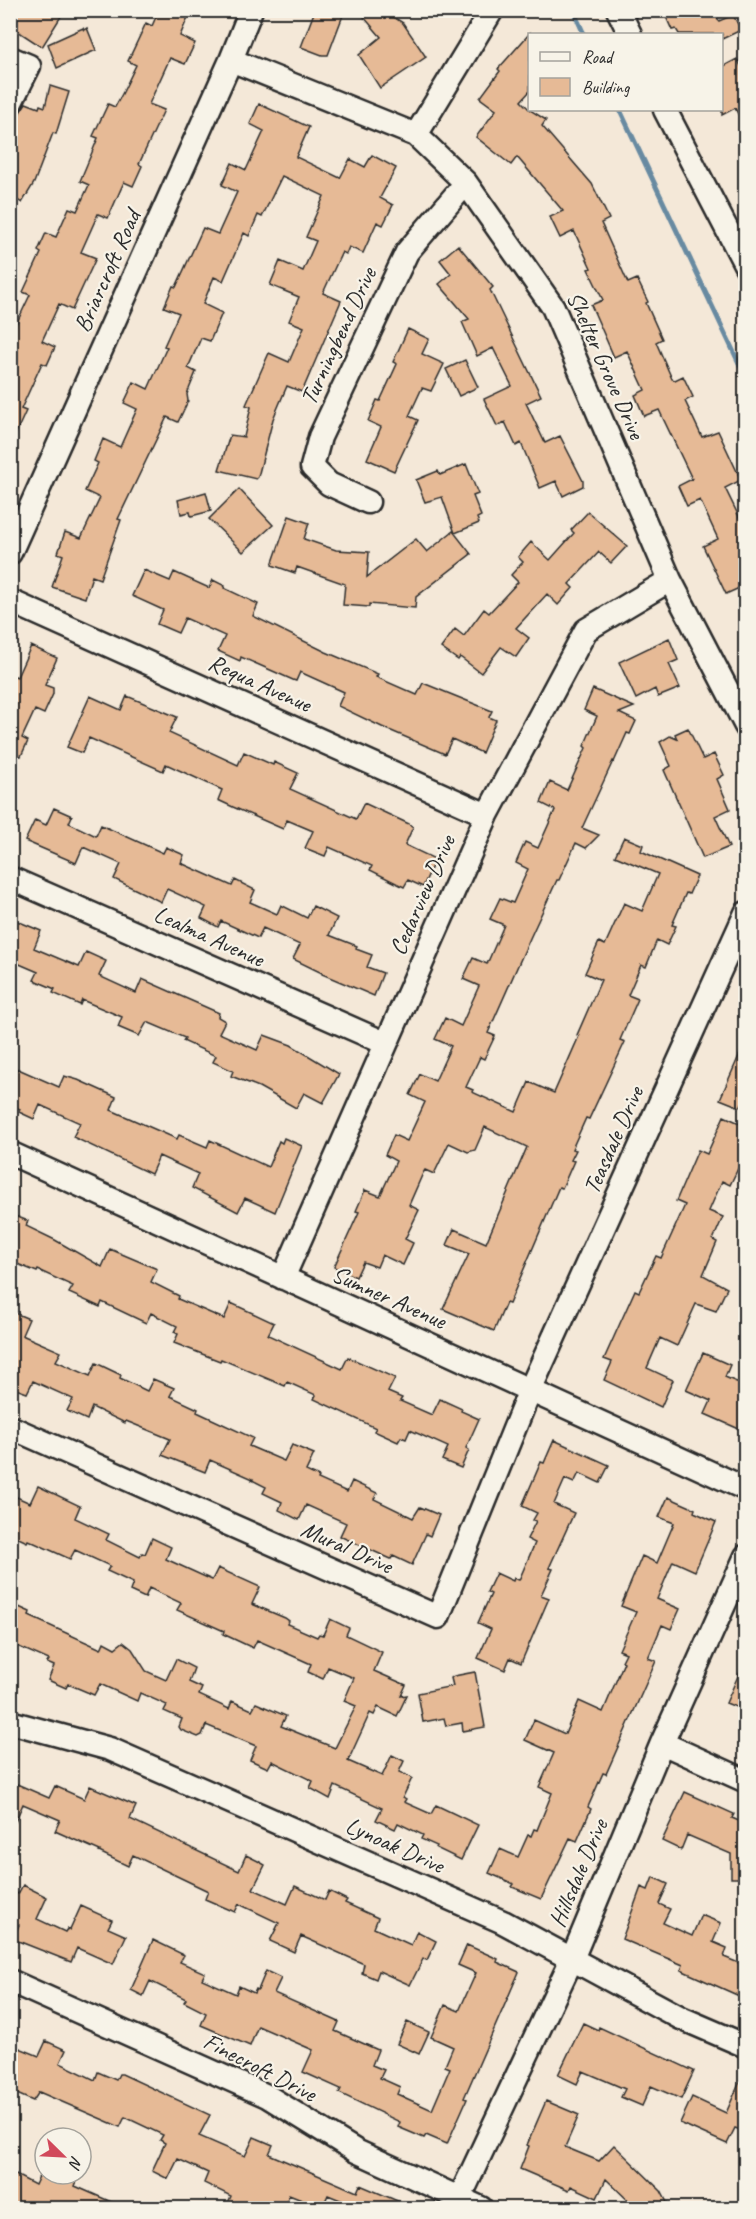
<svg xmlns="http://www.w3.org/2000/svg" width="756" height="2219" font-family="Caveat,sans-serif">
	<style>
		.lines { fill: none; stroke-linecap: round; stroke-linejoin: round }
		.stream { stroke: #688aa1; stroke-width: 5 }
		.building { fill: #e6ba96; stroke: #2b2b2b; stroke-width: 1.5 }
		.minor-casing { stroke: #2b2b2b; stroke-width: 27 }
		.minor { stroke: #f7f3e8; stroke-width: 22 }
		.labels { text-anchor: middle; stroke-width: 4.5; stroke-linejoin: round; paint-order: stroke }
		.street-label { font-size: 24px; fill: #2b2b2b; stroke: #f7f3e8 }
	</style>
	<rect width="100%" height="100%" fill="#f4e8d8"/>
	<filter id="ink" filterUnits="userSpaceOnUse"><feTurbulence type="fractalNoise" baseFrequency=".0167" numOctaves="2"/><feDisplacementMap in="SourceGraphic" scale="12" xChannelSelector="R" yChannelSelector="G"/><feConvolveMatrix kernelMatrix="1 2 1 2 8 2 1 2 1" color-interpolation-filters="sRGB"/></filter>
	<g filter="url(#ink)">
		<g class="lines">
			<!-- stream -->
			<path class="stream" d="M573,10L584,34
				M620,110L746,378"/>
		</g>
		<!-- building -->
		<path class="building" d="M10,10H65L42,47L10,26Z
			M159,10H191L180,36L195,43L185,64L170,58L149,104L164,110L139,164L142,166L133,186L124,182L108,218L98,214L81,252L96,258L72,310L59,304L42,341L55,347L47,365L42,363L21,409L26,411L10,446V337L30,295L23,292L41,253L38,251L46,233L56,237L69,208L77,211L89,185L80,181L98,138L93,136L108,104L115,107L123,92L136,65L128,61L146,23L152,26Z
			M315,10H345L328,55H322L301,47Z
			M383,10L403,23L426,57L380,88L359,55L381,37L363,16Z
			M663,10H714L719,21L733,15L741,30L722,39V34H679L676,29L672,30Z
			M83,28L84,30L87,28L96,50L57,68L48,44Z
			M530,33V91L521,101L530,110L546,120L542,126L592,184L609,219L601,223L628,283L637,279L648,302L646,303L662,339L656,342L672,379L675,380L683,376L693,397L685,401L702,437L718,431L741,480L725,488L746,531V585L726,594L703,546L718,539L700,500L687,506L678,486L692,479L659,410L644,416L635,395L645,390L627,351L614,357L591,305L603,300L588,269L591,268L574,231L560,238L550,217L563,211L517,157L511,165L476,137L496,110L480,98L500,71L498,69Z
			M737,59L746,75V130L735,108L722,115V67Z
			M50,86L69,92L56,134L53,133L34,183L22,203L10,195V141L20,112L26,103L39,108L40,105L45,107Z
			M259,104L309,127L296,157L340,178L350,159L365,167L372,155L396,168L380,198L393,205L383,225L377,222L363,253L349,247L346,254L342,252L323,293L341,301L302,392L287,386L273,419L258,477L256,479L219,470L230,435L244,437L251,407L246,405L269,353L289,362L304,327L289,321L299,297L270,285L280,261L303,271L316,241L306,237L324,196L282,176L262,217L258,215L249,236L244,233L223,281L214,277L203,304L222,313L210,341L201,338L188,368L196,372L187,394L188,401L178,422L167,417L118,519L121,520L100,579L92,576L85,598L52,587L63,555L58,553L65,532L81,538L100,498L85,491L98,463L94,461L103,439L120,447L137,409L124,403L134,382L148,389L167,347L164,346L179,313L164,307L173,286L176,287L203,228L218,234L237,192L222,185L232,163L246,170L264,131L250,124Z
			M458,245L493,287L490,290L541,396L526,403L545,443L560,436L583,481V486L563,496L556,481L540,488L521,443L516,446L505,422L497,426L484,399L512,386L493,348L477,356L462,322L469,319L439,284L451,274L440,260Z
			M408,329L429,339L422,354L444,364L431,391L422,388L409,416L418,420L394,471L367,459L381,427L368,421L377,400L380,401L397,364L393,362Z
			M465,360L478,387L459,396L446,369Z
			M466,464L478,494L473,496L481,516L477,518L479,523L455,533L442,497L425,502L416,480L438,471L440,475Z
			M239,489L273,525L243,552L209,519Z
			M206,492L211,511L191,516L190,512L181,514L178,500Z
			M588,512L627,546L611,563L599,552L569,584L573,588L558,605L547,594L516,628L529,638L516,657L501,647L481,673L460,657L458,660L441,648L455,629L464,636L484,609L489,613L518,582L511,575L523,562L518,557L531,542L550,560L574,533L571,530Z
			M289,516L309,523L304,539L336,550L369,552L367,577L416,539L427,552L453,531L471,554L416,597L415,608L369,604V607L343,605L345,584L297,567L295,573L272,565Z
			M144,570L170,581L174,572L209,588L213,580L225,586L224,588L258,604L253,616L326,652L378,674L376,677L417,695L423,683L492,711L489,717L496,720L482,753L452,739L445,754L382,727L338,706L344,692L300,672L296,681L293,680L241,657L240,661L218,651L225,636L185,618L178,633L157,624L163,610L132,596Z
			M669,638L678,660L669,664L680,688L658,697L655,689L636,699L619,662Z
			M31,646L57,658L45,685L53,688V694L44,714L35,710L22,738L28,741L21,756L15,754L10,765V674L17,677Z
			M593,689L634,707L619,713L636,721L630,734L627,733L614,762L613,761L582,828L599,835L586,848L576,843L559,880H557L531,936L488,1033L495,1036L484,1059L480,1057L466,1087L473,1090L472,1092L516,1112L529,1082L554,1093L579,1036L577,1035L601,980L585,973L599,942L605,945L624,903L642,911L658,874L615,856L624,837L643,845L641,851L697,876L689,894L686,893L672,925L676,926L667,945L657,940L646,967L641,965L628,995L638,999L620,1040L625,1042L589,1119L586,1118L572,1149L576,1150L571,1160L574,1161L562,1188L559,1187L509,1304L506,1303L494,1331L443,1309L469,1254L447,1245L454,1229L486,1243L527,1147L485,1127L475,1150L468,1152L449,1143L434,1174L425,1170L423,1173L409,1205L419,1210L405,1239L413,1243L403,1265L382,1255L377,1267L363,1262L356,1277L334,1267L359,1212L356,1211L365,1190L380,1196L396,1161L385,1155L394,1135L407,1141L425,1102L410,1095L420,1074L435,1081L451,1046L435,1039L445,1018L461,1026L479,986L463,979L473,958L487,964L504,925L490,919L500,898L513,903L528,869L516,863L525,842L538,848L555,810L541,803L550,782L567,790L586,748L584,746L597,716L584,710Z
			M90,696L121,710L127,696L177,717L169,733L238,765L244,752L273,765L274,762L298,773L290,789L356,819L364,803L409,824L413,827L405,845L435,859L423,887L408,880L404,887L370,870L372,866L329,847L325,856L305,848L313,831L287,820L283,829L233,807L218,800L222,790L166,764L163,771L89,738L82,753L67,747Z
			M688,728L703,759L714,754L724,775L717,779L730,809L715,816L729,847L703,858L664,770L671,766L660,742L670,736L677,739L675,734Z
			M54,808L72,816L69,823L96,836L101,825L163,853L166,847L184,855L181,863L232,886L235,880L255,890L250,902L277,914L281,905L307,918L313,906L337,918L329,935L357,946L356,949L372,955L367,967L383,973L374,996L322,974V973L293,959L300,945L263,928L258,938L221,921L218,927L201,918L206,907L167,889L161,902L139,891L114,879L121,864L83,847L76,863L25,841L35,820L46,825Z
			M10,918L41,931L34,948L79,967L86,952L106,961L99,976L136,993L142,979L219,1013L218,1017L225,1021L219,1033L257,1050L264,1035L291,1045L339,1074L323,1103L304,1093L296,1108L259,1087L231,1076L233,1071L213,1062L216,1056L183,1041L185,1038L147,1022L139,1036L118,1027L122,1017L82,1000L80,1005L53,993L55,989L34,980L38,972L10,960Z
			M746,1040V1096L740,1107L720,1099Z
			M16,1068L59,1087L64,1076L78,1080L116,1097L111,1110L177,1139L179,1135L207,1147L210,1140L268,1167L279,1141L282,1143L284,1138L302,1146L275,1212L245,1198L238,1212L192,1188L198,1174L159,1156L151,1174L73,1137L80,1123L40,1105L34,1119L19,1112L20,1109L10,1105V1080Z
			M724,1116L746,1126V1152L730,1185L722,1181L709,1211L723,1217L713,1240L717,1242L703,1275L727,1288L716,1311L696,1304L677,1346L660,1338L647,1368L673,1380L661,1407L604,1380L612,1362L604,1359L635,1290L639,1292L656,1256L661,1258L685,1205L676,1201L698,1150L707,1154Z
			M10,1214L28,1221L26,1226L55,1240L102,1267L110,1249L157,1269L151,1282L179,1296L178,1299L224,1319L231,1303L274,1323L268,1335L342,1369L348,1357L395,1378L388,1392L402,1398L400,1401L432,1415L440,1399L462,1409L461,1411L479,1419L466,1448L469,1450L461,1468L442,1460L448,1447L410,1430L406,1439L401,1437L398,1442L374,1431L376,1428L314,1399L316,1395L287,1382L285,1386L221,1359L220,1361L174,1343L178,1334L174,1332L177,1326L151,1313L146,1323L102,1302L100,1307L69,1293L73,1286L38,1270L37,1272L10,1261Z
			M10,1311L29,1319L22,1335L61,1352L56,1361L90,1376L96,1363L121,1375L120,1378L147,1391L153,1379L174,1388L170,1396L198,1409L197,1412L253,1438L249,1446L284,1461L292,1445L314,1454L306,1471L319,1477L318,1479L347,1492L352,1481L377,1493L374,1499L413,1518L420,1507L439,1515L430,1536L426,1534L412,1565L393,1556L391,1559L344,1538L340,1536L346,1523L306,1505L299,1520L279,1510L282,1502L263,1493L266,1487L252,1480L253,1479L210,1460L205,1472L162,1455L170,1439L126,1421L125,1423L92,1407L87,1420L67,1411L73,1399L33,1381L27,1393L10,1387Z
			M703,1353L730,1365L725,1377L746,1386V1432L705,1414L711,1401L686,1390Z
			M554,1440L609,1465L600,1483L579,1473L574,1483L565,1479L554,1504L574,1513L549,1568L553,1569L541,1595L549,1598L521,1663L510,1658L505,1670L478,1658L491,1629L478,1623L491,1594L487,1592L496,1573L513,1581L514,1578L519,1580L535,1543L527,1539L536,1521L533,1520L537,1513L522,1506L541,1462L544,1463Z
			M38,1486L80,1506L75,1518L109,1534L106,1540L140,1557L142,1553L145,1554L152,1538L171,1547L166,1559L212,1580L218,1568L260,1587L252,1604L285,1618L289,1621L287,1624L317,1637L319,1634L323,1635L330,1619L349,1628L346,1635L382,1652L374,1671L406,1685L401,1696L407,1695L397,1716L378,1707L374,1715L370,1713L348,1761L382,1776L392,1755L404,1761L399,1772L412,1778L403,1797L406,1799L404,1802L431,1814L436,1805L478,1825L461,1860L436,1848L437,1846L421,1839L423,1835L398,1823L395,1829L376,1820L382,1808L335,1786L330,1799L310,1788L313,1781L272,1761L268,1768L250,1760L256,1746L206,1725L202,1735L198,1737L181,1730L179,1727L182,1719L164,1711L167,1705L140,1693L137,1701L100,1684L94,1695L68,1684L66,1688L48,1680L54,1666L47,1663L49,1660L10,1643V1603L30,1612L29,1616L101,1649L104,1642L115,1648L123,1642L132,1649L146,1671L166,1680L176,1659L194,1668L189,1682L202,1688L199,1695L229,1709L232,1701L252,1710L256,1703L286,1716L281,1726L335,1748L356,1706L344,1701L354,1678L328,1667L323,1679L308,1672L311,1664L257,1640L253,1648L223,1634L224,1631L177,1610L181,1603L149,1588L145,1598L130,1591L133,1583L107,1571L110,1566L75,1550L70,1559L28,1540L27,1542L10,1534V1494L30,1503Z
			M668,1497L695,1509L694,1512L716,1522L695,1571L673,1561L657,1599L680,1609L671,1629L662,1625L648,1658L656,1661L606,1774L603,1773L588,1807L591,1809L577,1841L570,1838L541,1899L512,1887L514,1884L489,1873L500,1849L518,1857L528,1835L531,1836L534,1829L537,1830L552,1793L539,1787L554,1753L525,1740L534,1720L565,1734L579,1701L603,1712L624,1662L622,1661L626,1653L619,1650L636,1612L621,1606L642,1556L657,1563L674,1523L659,1517Z
			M746,1658V1711L726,1703Z
			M475,1672L485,1727L463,1731L462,1723L446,1726L444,1718L423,1722L418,1693L453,1686L451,1678L454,1676Z
			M10,1781L49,1798L55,1786L84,1799L90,1786L136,1806L130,1819L239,1871L246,1855L258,1861L265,1865L253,1889L287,1904L295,1886L325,1900L329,1891L347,1900L345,1903L378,1918L374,1928L411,1945L417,1931L436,1941L427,1960L423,1959L410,1985L379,1971L376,1979L362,1973L364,1964L301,1936L294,1952L270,1941L279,1923L239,1904L235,1912L205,1899L208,1891L133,1855L128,1866L99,1852L100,1851L55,1831L60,1820L23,1804L10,1833Z
			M685,1792L734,1814L732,1818L746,1824V1878H731V1854L687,1835L681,1850L662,1841Z
			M653,1877L668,1884L659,1904L670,1909L663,1923L692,1936L701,1915L721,1923L713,1942L727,1948L724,1957L746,1966V1999L681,1970L683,1965L622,1939L641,1887L648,1890Z
			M23,1885L47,1897L37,1919L65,1932L67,1929L70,1930L81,1906L112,1920L108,1928L126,1936L113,1964L77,1948L71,1962L13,1939L19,1925L10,1921V1890L18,1894Z
			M153,1940L184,1955L180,1962L205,1973L202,1979L236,1994L239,1986L254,1993L256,1989L258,1990L266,1971L281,1978L274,1993L339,2022L335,2031L378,2050L372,2065L384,2070L380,2078L400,2087L397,2094L432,2110L450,2068L445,2066L453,2047L431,2037L445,2005L459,2011L476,1973L458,1965L467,1945L498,1959L497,1962L519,1972L464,2098L467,2099L447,2144L426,2135L424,2138L398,2127L400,2122L339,2093L341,2089L303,2072L313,2050L258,2026L250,2046L201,2025L206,2013L184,2002L186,1999L150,1981L143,1996L131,1990Z
			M407,2022L429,2032L419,2054L397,2044Z
			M583,2023L598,2030L599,2027L694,2071L681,2099L651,2086L642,2106L621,2097L625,2089L583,2071L577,2084L558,2075Z
			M46,2041L66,2050L60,2063L95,2080L98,2072L116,2080L119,2074H122L210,2115L199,2136L245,2156L254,2137L273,2145L269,2154L357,2192L360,2185L414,2208H360L328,2195L322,2208L289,2195L284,2208H241L228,2203L231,2196L204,2183L208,2173L178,2159L168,2179L152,2171L165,2143L160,2140L163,2135L125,2117L120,2127L39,2092L33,2101L10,2091V2044L39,2056Z
			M746,2068V2120L741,2130L735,2128L727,2144L680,2123L692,2097L726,2113Z
			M546,2101L579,2115L565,2147L599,2161L614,2145L661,2191L670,2208H636L606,2179L597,2198L571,2186L569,2190L520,2169L529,2146L527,2145Z
			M10,2172L35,2185L40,2174H68L78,2179L75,2186L125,2208H54L43,2203L41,2208H10Z"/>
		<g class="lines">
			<!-- minor casing -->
			<g class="minor-casing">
				<path id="minor" d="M618,10L630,34
					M10,58L29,66L10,104
					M231,60L416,135L466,183L553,307L670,580L746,726
					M665,110L746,266
					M416,135L492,10
					M368,502L329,484L312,467L320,437L407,252L466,183
					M10,553L231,60L251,10
					M10,601L487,815
					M10,878L385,1043
					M10,1153L746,1489
					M283,1278L487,815L586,630L670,580
					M10,1427L438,1617L530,1390L746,913
					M10,1722L110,1749L503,1922L681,2018L746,2046
					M662,1743L746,1781
					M10,1981L267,2096L356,2151L481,2208
					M455,2208L572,1959L662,1743L746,1556"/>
			</g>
			<!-- minor -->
			<use href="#minor" class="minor"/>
		</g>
	</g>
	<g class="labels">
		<!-- street labels -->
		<g class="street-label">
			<text transform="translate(107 271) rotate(-66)" y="8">Briarcroft Road</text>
			<text transform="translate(338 336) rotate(-65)" y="8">Turningbend Drive</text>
			<text transform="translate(606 365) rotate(66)" y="8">Shelter Grove Drive</text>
			<text transform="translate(260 683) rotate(24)" y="8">Requa Avenue</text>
			<text transform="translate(422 895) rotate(-66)" y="8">Cedarview Drive</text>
			<text transform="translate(209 936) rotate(24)" y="8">Lealma Avenue</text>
			<text transform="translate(613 1140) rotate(-66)" y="8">Teasdale Drive</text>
			<text transform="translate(389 1297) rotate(24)" y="8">Sumner Avenue</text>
			<text transform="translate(347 1547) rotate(24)" y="8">Mural Drive</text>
			<text transform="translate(395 1845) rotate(24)" y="8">Lynoak Drive</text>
			<text transform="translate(578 1873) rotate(-67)" y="8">Hillsdale Drive</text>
			<text transform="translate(260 2067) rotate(27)" y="8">Finecroft Drive</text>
		</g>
	</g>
	<!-- margin -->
	<rect width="756" height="2219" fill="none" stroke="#f7f3e8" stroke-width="36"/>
	<rect x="18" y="18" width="720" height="2183" fill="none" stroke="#2b2b2b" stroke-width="2" filter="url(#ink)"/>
	<!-- legend -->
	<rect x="528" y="33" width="195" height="78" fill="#f7f3e8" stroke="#a5a39c" stroke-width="1.5"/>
	<rect x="540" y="52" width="30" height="9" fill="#f7f3e8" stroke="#a5a39c" stroke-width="1.5"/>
	<text x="582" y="63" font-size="18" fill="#2b2b2b">Road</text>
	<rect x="540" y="78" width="30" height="18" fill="#e6ba96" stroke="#a5a39c" stroke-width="1.5"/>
	<text x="582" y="93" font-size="18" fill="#2b2b2b">Building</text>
	<!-- north arrow -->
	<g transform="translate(63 2156) rotate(114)"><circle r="28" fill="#f7f3e8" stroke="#a5a39c" stroke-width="1.5"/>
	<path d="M0-4.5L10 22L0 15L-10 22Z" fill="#d1495b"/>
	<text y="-9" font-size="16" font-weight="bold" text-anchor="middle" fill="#2b2b2b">N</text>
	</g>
</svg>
